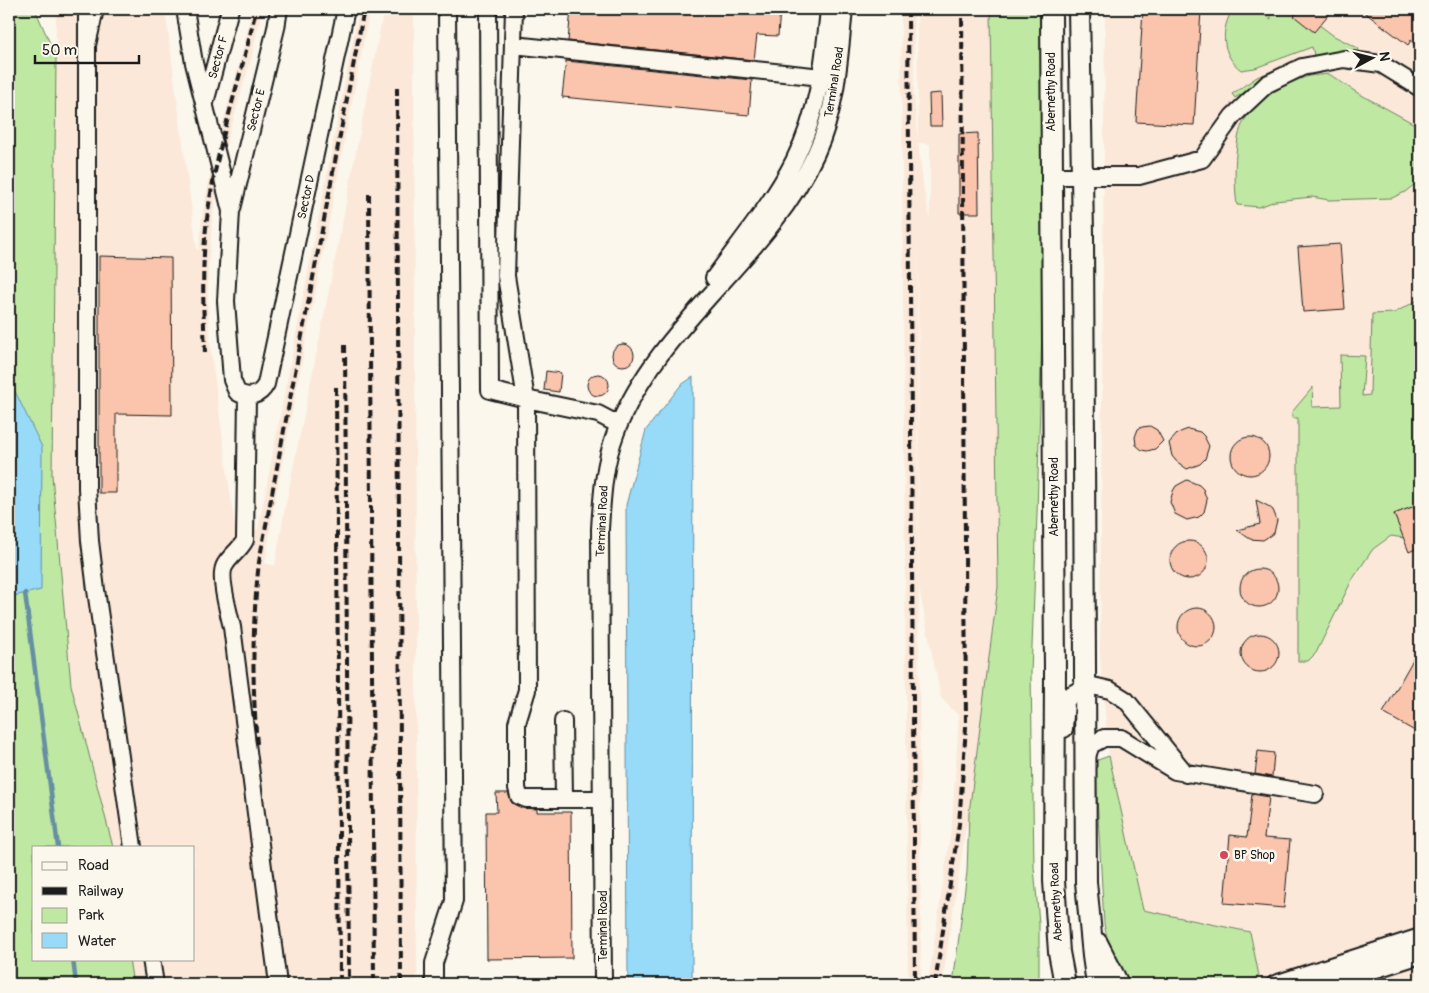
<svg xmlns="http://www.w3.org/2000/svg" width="1429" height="993" font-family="Pangolin,sans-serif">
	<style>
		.built { fill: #fbe8d9; fill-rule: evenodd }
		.green { fill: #bfe8a3; stroke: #6e8260 }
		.water { fill: #97dbf9; stroke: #668fa1 }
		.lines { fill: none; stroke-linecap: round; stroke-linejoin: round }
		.stream { stroke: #668fa1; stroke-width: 4.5 }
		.building { fill: #fac5ac; stroke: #1c1c1c }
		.minor-casing { stroke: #1c1c1c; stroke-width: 20 }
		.major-casing { stroke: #1c1c1c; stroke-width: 24 }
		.minor { stroke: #fbf7ec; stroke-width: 16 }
		.major { stroke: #fbf7ec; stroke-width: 20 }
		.rail { stroke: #1c1c1c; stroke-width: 4; stroke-dasharray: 8 4; stroke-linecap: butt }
		.poi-dot { fill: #d1495b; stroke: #fbf7ec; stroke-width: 2 }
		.labels { text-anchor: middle; stroke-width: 5; stroke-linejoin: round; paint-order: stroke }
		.street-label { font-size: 12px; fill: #1c1c1c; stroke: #fbf7ec }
		.poi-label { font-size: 12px; fill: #1c1c1c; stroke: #fbf7ec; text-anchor: start }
	</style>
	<rect width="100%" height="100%" fill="#fbf7ec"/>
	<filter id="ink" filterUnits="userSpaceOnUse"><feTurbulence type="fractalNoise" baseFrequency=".02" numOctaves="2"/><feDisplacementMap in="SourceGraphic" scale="10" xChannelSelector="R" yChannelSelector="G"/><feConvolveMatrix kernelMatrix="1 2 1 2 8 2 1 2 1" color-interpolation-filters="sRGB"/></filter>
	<g filter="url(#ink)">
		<!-- built -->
		<path class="built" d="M56,9H165L197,250H199L202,218L213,159L245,43L251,9H262L251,59L227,141L218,181L212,223L208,269V309L211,351L235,529L258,530L359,9H370L274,505L265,563L275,566L285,508L321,331L384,9H414L417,984H133L129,959H194V847H113L71,685L52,475Z
			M901,9H914V95L918,142L917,9H1028L1031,841L966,826L942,984H928L952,823L959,716L941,698L919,588L918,234L917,325L921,984H908ZM918,143L930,144V218L924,191Z
			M1105,9H1420V984H1242L1259,976L1250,932L1143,910L1110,769L1100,655Z"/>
		<!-- green -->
		<path class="green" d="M9,9H35L56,57L52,475L71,685L113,847H34V959H129L133,984H9Z
			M991,9H1040L1042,328L1037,514L1031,673L1034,867L1039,923V984H953L967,872L969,813L998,587Z
			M1233,9H1256L1271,19L1270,9H1298L1334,36L1358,48L1361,56L1265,79L1235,98L1232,94L1257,77L1289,64L1314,55L1312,47L1255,68L1241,70C1221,55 1220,29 1233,9Z
			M1329,74L1356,92L1420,127V180L1405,192L1392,198L1329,200L1312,197L1275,201L1259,207L1237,205C1234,186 1234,142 1242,125C1253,101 1285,83 1309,76C1315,75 1322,75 1329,74Z
			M1420,299V504L1394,514L1404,538L1391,536L1373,549L1352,580L1316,653L1308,661H1298V418H1292V412L1313,387L1312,407L1341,406L1340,355L1365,356L1362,396L1370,395L1372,314L1394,313Z
			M1109,756L1143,910L1250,932L1259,976L1242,984H1131L1112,960L1104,924L1095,761Z"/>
		<!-- water -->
		<path class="water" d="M693,377L692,984H628L626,505L646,430L681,385Z
			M9,379L42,447L41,590L9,597Z"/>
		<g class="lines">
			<!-- stream -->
			<path class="stream" d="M25,593L58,847
				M73,959L76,984"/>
		</g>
		<!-- building -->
		<path class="building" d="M571,9H780L778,36L757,35L754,60L568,41Z
			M1143,9L1201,10L1194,125L1136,122Z
			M1300,9H1333L1314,32L1294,16Z
			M1360,9H1420V53L1411,40L1408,45Z
			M566,61L752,80L749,115L562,97Z
			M941,93L942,126H930L929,94Z
			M978,133L979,213H959V134Z
			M1340,244L1345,309L1303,312L1298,247Z
			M99,256L171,258L172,415L116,414V493H99Z
			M612 355a11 11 0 1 1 22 0a11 11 0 1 1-22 0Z
			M546,371L561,373L559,392L544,390Z
			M587 385a11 11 0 1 1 22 0a11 11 0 1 1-22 0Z
			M1150,426L1157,430L1163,441L1155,449L1147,451L1142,450L1136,445L1135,437L1138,429L1142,427Z
			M1188,429L1200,432L1204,436L1209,446L1205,459L1200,464L1187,469L1176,461L1172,456L1169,443L1178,433Z
			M1231 456a19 19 0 1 1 38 0a19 19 0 1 1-38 0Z
			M1187,480L1199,485L1203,489L1207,500L1204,512L1199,517L1187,520L1175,514L1170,502L1173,491L1176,486Z
			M1256,500L1268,506L1273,510L1277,520L1274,533L1263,540L1250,539L1237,530L1260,524Z
			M1420,504V547L1409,552L1394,514Z
			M1170 560a19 19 0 1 1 38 0a19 19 0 1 1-38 0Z
			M1240 588a19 19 0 1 1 38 0a19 19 0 1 1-38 0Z
			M1178 627a19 19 0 1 1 38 0a19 19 0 1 1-38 0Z
			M1241 653a19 19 0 1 1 38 0a19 19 0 1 1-38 0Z
			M1420,647V734L1383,713Z
			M1258,751L1274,753L1272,777L1255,774Z
			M496,793H508L512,803L522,808L537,809V812H571L572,958L487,959L486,812H497Z
			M1252,794L1269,797L1264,838L1290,840L1284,908L1224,903L1230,835L1247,837Z"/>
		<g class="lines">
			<!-- minor casing -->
			<g class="minor-casing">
				<path id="minor" d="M87,9V45L95,9
					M185,9L194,63L231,211L226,301L232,380L237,392C248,399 260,396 266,384L346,9
					M488,9L490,390L526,399L527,690L517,723V788L519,796L526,799H564
					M514,9L506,276L526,399L598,414L619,425
					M87,45V488L90,541L96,590L133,847
					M513,45L822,77
					M205,103L230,9
					M1052,176H1139L1202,159L1233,116L1267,84L1302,67L1344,59L1381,64L1420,88
					M232,209L276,28L279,9
					M714,278C741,241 774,201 794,161C819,112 824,62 829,9
					M247,396L245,540C240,550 230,556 225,565C218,575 229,614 232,627L278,984
					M563,721L564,799H602
					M1064,729L1066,702L1070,695L1085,687L1093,686L1110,690L1126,700L1186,774
					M1086,759L1091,745L1104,738H1121L1175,771L1315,794
					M151,959L155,984
					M434,984V963L454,901L447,9
					M603,984L600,529C602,496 604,463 616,432C658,323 768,259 816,153C837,108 839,58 844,9
					M1275,984L1420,937"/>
			</g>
			<!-- major casing -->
			<g class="major-casing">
				<path id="major" d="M1051,9L1055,673L1054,881L1059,952L1065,984
					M1079,9L1083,234L1086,882L1093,956L1097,984
					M1097,943L1118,984
					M1323,984L1420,953"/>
			</g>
			<!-- minor -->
			<use href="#minor" class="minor"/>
			<!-- major -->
			<use href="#major" class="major"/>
			<!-- rail -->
			<path class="rail" d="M908,9L915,984
				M397,87L401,984
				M369,194L374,984
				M345,345L349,984
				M205,353C203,304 201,254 209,205C219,138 242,75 256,9
				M336,387L340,984
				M257,744C252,682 252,624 259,562L364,9
				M935,984L959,824L966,727L962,9"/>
		</g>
	</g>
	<!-- markers -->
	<circle class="poi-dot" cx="1224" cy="855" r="5"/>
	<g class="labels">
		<!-- street labels -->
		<g class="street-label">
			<text transform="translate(218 57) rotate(-75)" y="4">Sector F</text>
			<text transform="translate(834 82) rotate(-81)" y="4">Terminal Road</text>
			<text transform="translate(1051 92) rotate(-90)" y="4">Abernethy Road</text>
			<text transform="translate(256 110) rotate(-76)" y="4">Sector E</text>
			<text transform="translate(306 197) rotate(-78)" y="4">Sector D</text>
			<text transform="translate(1054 497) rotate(-90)" y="4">Abernethy Road</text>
			<text transform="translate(602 521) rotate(-87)" y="4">Terminal Road</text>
			<text transform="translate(1056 902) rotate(-93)" y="4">Abernethy Road</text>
			<text transform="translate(603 926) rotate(-90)" y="4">Terminal Road</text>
		</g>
		<!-- poi labels -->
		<g class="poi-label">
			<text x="1234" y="859">BP Shop</text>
		</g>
	</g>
	<!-- margin -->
	<rect width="1429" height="993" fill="none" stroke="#fbf7ec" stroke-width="30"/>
	<rect x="15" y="15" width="1399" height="963" fill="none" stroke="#1c1c1c" stroke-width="2" filter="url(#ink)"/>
	<!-- legend -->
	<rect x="32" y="846" width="162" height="115" fill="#fbf7ec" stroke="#a29f99"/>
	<rect x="42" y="862" width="25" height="8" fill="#fbf7ec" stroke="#a29f99"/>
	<text x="78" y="870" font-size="15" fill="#1c1c1c">Road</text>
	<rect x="42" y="887" width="25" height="8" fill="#1c1c1c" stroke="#a29f99"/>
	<text x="78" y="896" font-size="15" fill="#1c1c1c">Railway</text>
	<rect x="42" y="908" width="25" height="15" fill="#bfe8a3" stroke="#a29f99"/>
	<text x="78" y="920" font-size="15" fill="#1c1c1c">Park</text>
	<rect x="42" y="933" width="25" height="15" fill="#97dbf9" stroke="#a29f99"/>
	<text x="78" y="946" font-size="15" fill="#1c1c1c">Water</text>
	<!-- north arrow -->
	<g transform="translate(1372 58) rotate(83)" stroke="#fbf7ec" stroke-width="4" paint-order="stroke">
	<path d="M0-4L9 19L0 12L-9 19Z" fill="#1c1c1c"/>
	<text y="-8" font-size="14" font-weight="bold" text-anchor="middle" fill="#1c1c1c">N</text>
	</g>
	<!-- scale -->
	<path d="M35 55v8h104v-8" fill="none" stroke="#1c1c1c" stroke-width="2.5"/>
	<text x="42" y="55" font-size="15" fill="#1c1c1c" stroke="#fbf7ec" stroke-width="4" paint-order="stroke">50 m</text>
</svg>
